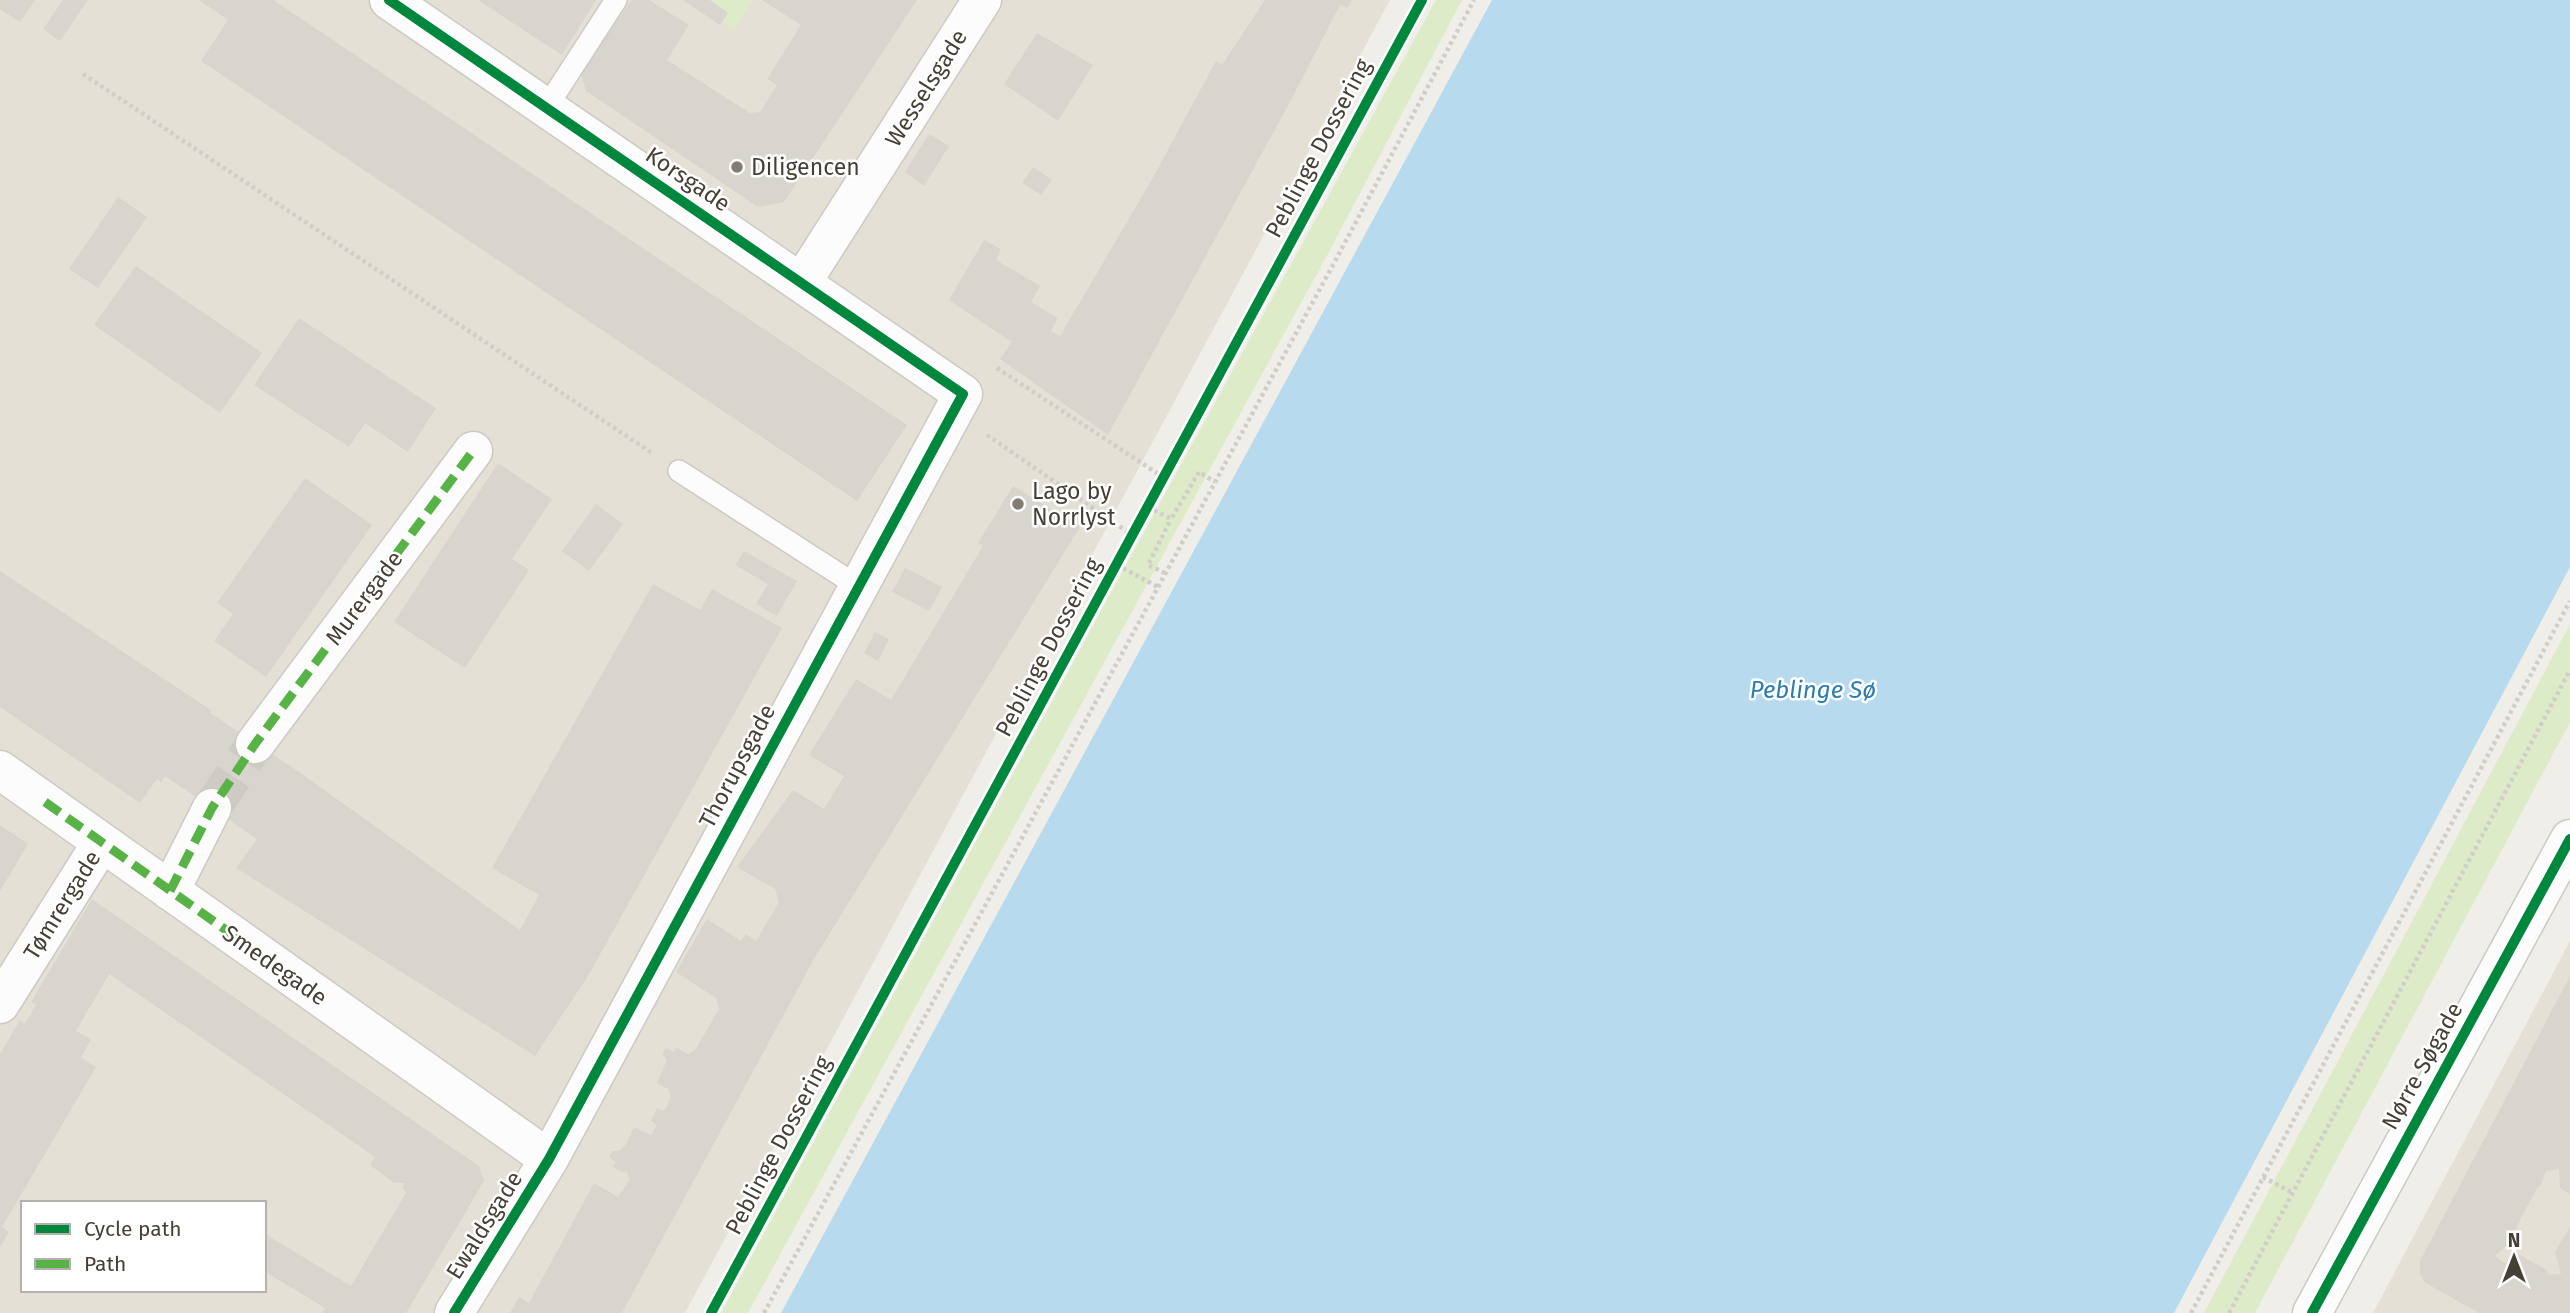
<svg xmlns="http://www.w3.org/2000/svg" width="2570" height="1313" font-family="'Fira Sans',sans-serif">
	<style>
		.residential { fill: #e4e0d5; fill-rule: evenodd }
		.green { fill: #ddebc8 }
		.water { fill: #b8daee }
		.building { fill: #d8d5cf }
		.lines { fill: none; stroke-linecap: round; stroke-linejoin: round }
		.minor-tunnel { stroke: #cecbc4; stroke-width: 38; stroke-dasharray: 38 19; stroke-linecap: butt }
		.service-casing { stroke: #cdcac4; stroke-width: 24 }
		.minor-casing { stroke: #cdcac4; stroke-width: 41 }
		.tertiary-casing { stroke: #cdcac4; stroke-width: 41 }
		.path { stroke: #d1ceca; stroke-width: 4.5; stroke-dasharray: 3.5 3.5; stroke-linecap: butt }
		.service { stroke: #fdfcfc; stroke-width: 21 }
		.minor { stroke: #fdfcfc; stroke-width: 38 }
		.tertiary { stroke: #fdfcfc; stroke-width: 38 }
		.quiet { stroke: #57b346; stroke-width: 9; stroke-dasharray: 18 9; stroke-linecap: butt }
		.cycleway-casing { stroke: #fff; stroke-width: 15 }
		.cycleway { stroke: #00873e; stroke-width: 10 }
		.poi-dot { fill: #827c74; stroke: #fff; stroke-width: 2.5 }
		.labels { text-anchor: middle; stroke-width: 5; stroke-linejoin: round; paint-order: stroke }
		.street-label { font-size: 23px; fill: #463f35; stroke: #fff }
		.poi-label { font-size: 23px; fill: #463f35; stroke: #fff; text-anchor: start }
		.water-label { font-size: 24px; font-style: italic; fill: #2c7cb4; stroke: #fff }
	</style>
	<rect width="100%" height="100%" fill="#f0eee8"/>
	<!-- residential -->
	<path class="residential" d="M0,0H1390L685,1313H0ZM23,1203H264V1290H23Z
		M2570,941V1313H2373Z"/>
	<!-- green -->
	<path class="green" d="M694,0H753L734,30Z
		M1436,0H1462L1331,248L748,1313H721L1114,587Z
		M2570,624V722L2255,1313H2204Z"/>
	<!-- water -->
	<path class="water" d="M1492,0H2570V567L2174,1313H781Z"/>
	<!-- building -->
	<path class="building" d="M0,0H35L20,22L0,9Z
		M63,0H88L60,41L43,29Z
		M199,0H273L907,425L857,501L201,61L228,20Z
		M478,0H596L562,55Z
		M632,0H649L689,25L667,60L750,113L760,112L777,85L767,79L801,25L762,0H917L784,202L758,207L586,91L580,71Z
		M683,0H710L728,13L720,25Z
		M1265,0H1352L1348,8L1340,5L1291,100L1108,435L1000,359L1012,342L949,300L984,240L1001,249L996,260L1040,286L1031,302L1058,318L1051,331L1060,336L1151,181L1216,61L1222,65Z
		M1037,33L1093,65L1058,121L1004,84Z
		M929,134L949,146L924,186L905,172Z
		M1033,167L1052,180L1041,195L1022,183Z
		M118,197L147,217L98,288L69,269Z
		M136,266L262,353L220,413L94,325Z
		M299,318L436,408L408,452L365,423L349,447L254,385Z
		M498,463L552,499L512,559L529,570L465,668L394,622Z
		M305,478L372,525L266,677L214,641L233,614L217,603Z
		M1013,486L1080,527L814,959L622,1313H510L519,1297L529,1303L594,1183L618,1197L630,1179L626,1171L623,1173L613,1167L616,1162L609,1157L612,1151H619L626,1144L634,1127L651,1135L657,1125L651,1121L657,1108L664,1111L671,1098L668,1089L657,1083L667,1060L662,1054L666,1048L674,1052L676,1048L688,1054L695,1050L719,1009L716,998L676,972L707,919L741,941L746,934L756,941L779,902L775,889L737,867L793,790L824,809L844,776L809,755L856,679L891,700L983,546L978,543Z
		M596,504L623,524L589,571L562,551Z
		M744,551L797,581L777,616L756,604L768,584L735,565Z
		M905,568L942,587L929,611L892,592Z
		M0,571L211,710L210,713L302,774L520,930L539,895L492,868L653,584L700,610L712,589L782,628L588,976L535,1056L236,868L257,839L165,776L161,782L157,779L140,803L0,707Z
		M875,632L889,639L878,661L864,653Z
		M0,825L28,844L0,891Z
		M92,899L479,1166L484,1181L406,1313H322L325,1308L264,1271V1233L351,1286L406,1193L403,1188L404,1183H394L370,1165L375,1157L109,974L76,1031L91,1039L81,1058L96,1067L2,1227L9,1232L0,1247V1054L20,1020L25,1024L36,1005L31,1002Z
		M2570,976V1194L2560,1188L2559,1169L2546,1171L2540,1186L2537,1188L2507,1245L2495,1256L2505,1263L2516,1253L2547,1270L2548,1275L2561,1274L2555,1252L2570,1227V1313H2479L2424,1282L2420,1274V1261Z"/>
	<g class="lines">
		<!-- minor-tunnel -->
		<path class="minor-tunnel" d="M212,808L255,744"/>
		<!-- service casing -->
		<g class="service-casing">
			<path id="service" d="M546,108L616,0
				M679,471L859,587"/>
		</g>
		<!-- minor casing -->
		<g class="minor-casing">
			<path id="minor" d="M389,0L963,394L549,1159L454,1313
				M802,282L982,0
				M255,744L473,451
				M0,770L549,1159
				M170,891L212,808
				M0,1004L102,842"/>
		</g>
		<!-- tertiary casing -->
		<g class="tertiary-casing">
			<path id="tertiary" d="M2312,1313L2570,839"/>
		</g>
		<!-- path -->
		<path class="path" d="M83,74L652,453
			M997,368L1163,477
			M987,435L1132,535
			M1148,507L1171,519L1199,472L1215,482
			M1117,565L1158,587
			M1165,573L1148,565L1171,519
			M2263,1177L2293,1193
			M764,1313L1340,252L1474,0
			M2191,1313L2570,601
			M2229,1313L2570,670"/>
		<!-- service -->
		<use href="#service" class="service"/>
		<!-- minor -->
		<use href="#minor" class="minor"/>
		<!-- tertiary -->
		<use href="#tertiary" class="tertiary"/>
		<!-- quiet -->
		<path class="quiet" d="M45,802L243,942
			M170,891L212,808L255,744L473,451"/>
		<!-- cycleway casing -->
		<g class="cycleway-casing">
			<path id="cycleway" d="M389,0L963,394L549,1159L454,1313
				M711,1313L1422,0
				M2312,1313L2570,839"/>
		</g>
		<!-- cycleway -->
		<use href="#cycleway" class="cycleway"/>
	</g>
	<!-- markers -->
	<g class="poi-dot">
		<circle cx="737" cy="167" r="7"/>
		<circle cx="1018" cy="504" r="7"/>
	</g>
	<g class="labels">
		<!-- street labels -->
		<g class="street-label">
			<text transform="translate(926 88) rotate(-58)" y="8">Wesselsgade</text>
			<text transform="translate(1318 148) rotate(-62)" y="8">Peblinge Dossering</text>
			<text transform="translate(688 179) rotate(34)" y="8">Korsgade</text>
			<text transform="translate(364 598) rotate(-53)" y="8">Murergade</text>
			<text transform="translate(1048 647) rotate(-62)" y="8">Peblinge Dossering</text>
			<text transform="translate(737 766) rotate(-62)" y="8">Thorupsgade</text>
			<text transform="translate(62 905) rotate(-58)" y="8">Tømrergade</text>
			<text transform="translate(275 965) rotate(35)" y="8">Smedegade</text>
			<text transform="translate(2422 1066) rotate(-61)" y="8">Nørre Søgade</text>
			<text transform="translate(778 1145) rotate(-62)" y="8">Peblinge Dossering</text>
			<text transform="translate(484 1225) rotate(-58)" y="8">Ewaldsgade</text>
		</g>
		<!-- poi labels -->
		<g class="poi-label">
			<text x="751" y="175">Diligencen</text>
			<text x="1032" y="499">Lago by<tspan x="1032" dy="26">Norrlyst</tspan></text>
		</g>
		<!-- water labels -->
		<g class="water-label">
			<text x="1813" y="698">Peblinge Sø</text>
		</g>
	</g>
	<!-- legend -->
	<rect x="21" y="1201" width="245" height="91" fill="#ffffff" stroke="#b5b2ae" stroke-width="2"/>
	<rect x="35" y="1224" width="35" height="10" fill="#00873e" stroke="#b5b2ae" stroke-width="2"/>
	<text x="84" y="1236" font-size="21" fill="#463f35">Cycle path</text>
	<rect x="35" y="1259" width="35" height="10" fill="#57b346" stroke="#b5b2ae" stroke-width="2"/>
	<text x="84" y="1271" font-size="21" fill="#463f35">Path</text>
	<!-- north arrow -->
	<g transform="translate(2514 1257)" stroke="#ffffff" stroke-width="5" paint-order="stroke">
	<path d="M0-5L12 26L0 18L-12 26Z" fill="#463f35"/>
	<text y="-10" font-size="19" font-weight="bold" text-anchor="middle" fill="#463f35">N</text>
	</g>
</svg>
